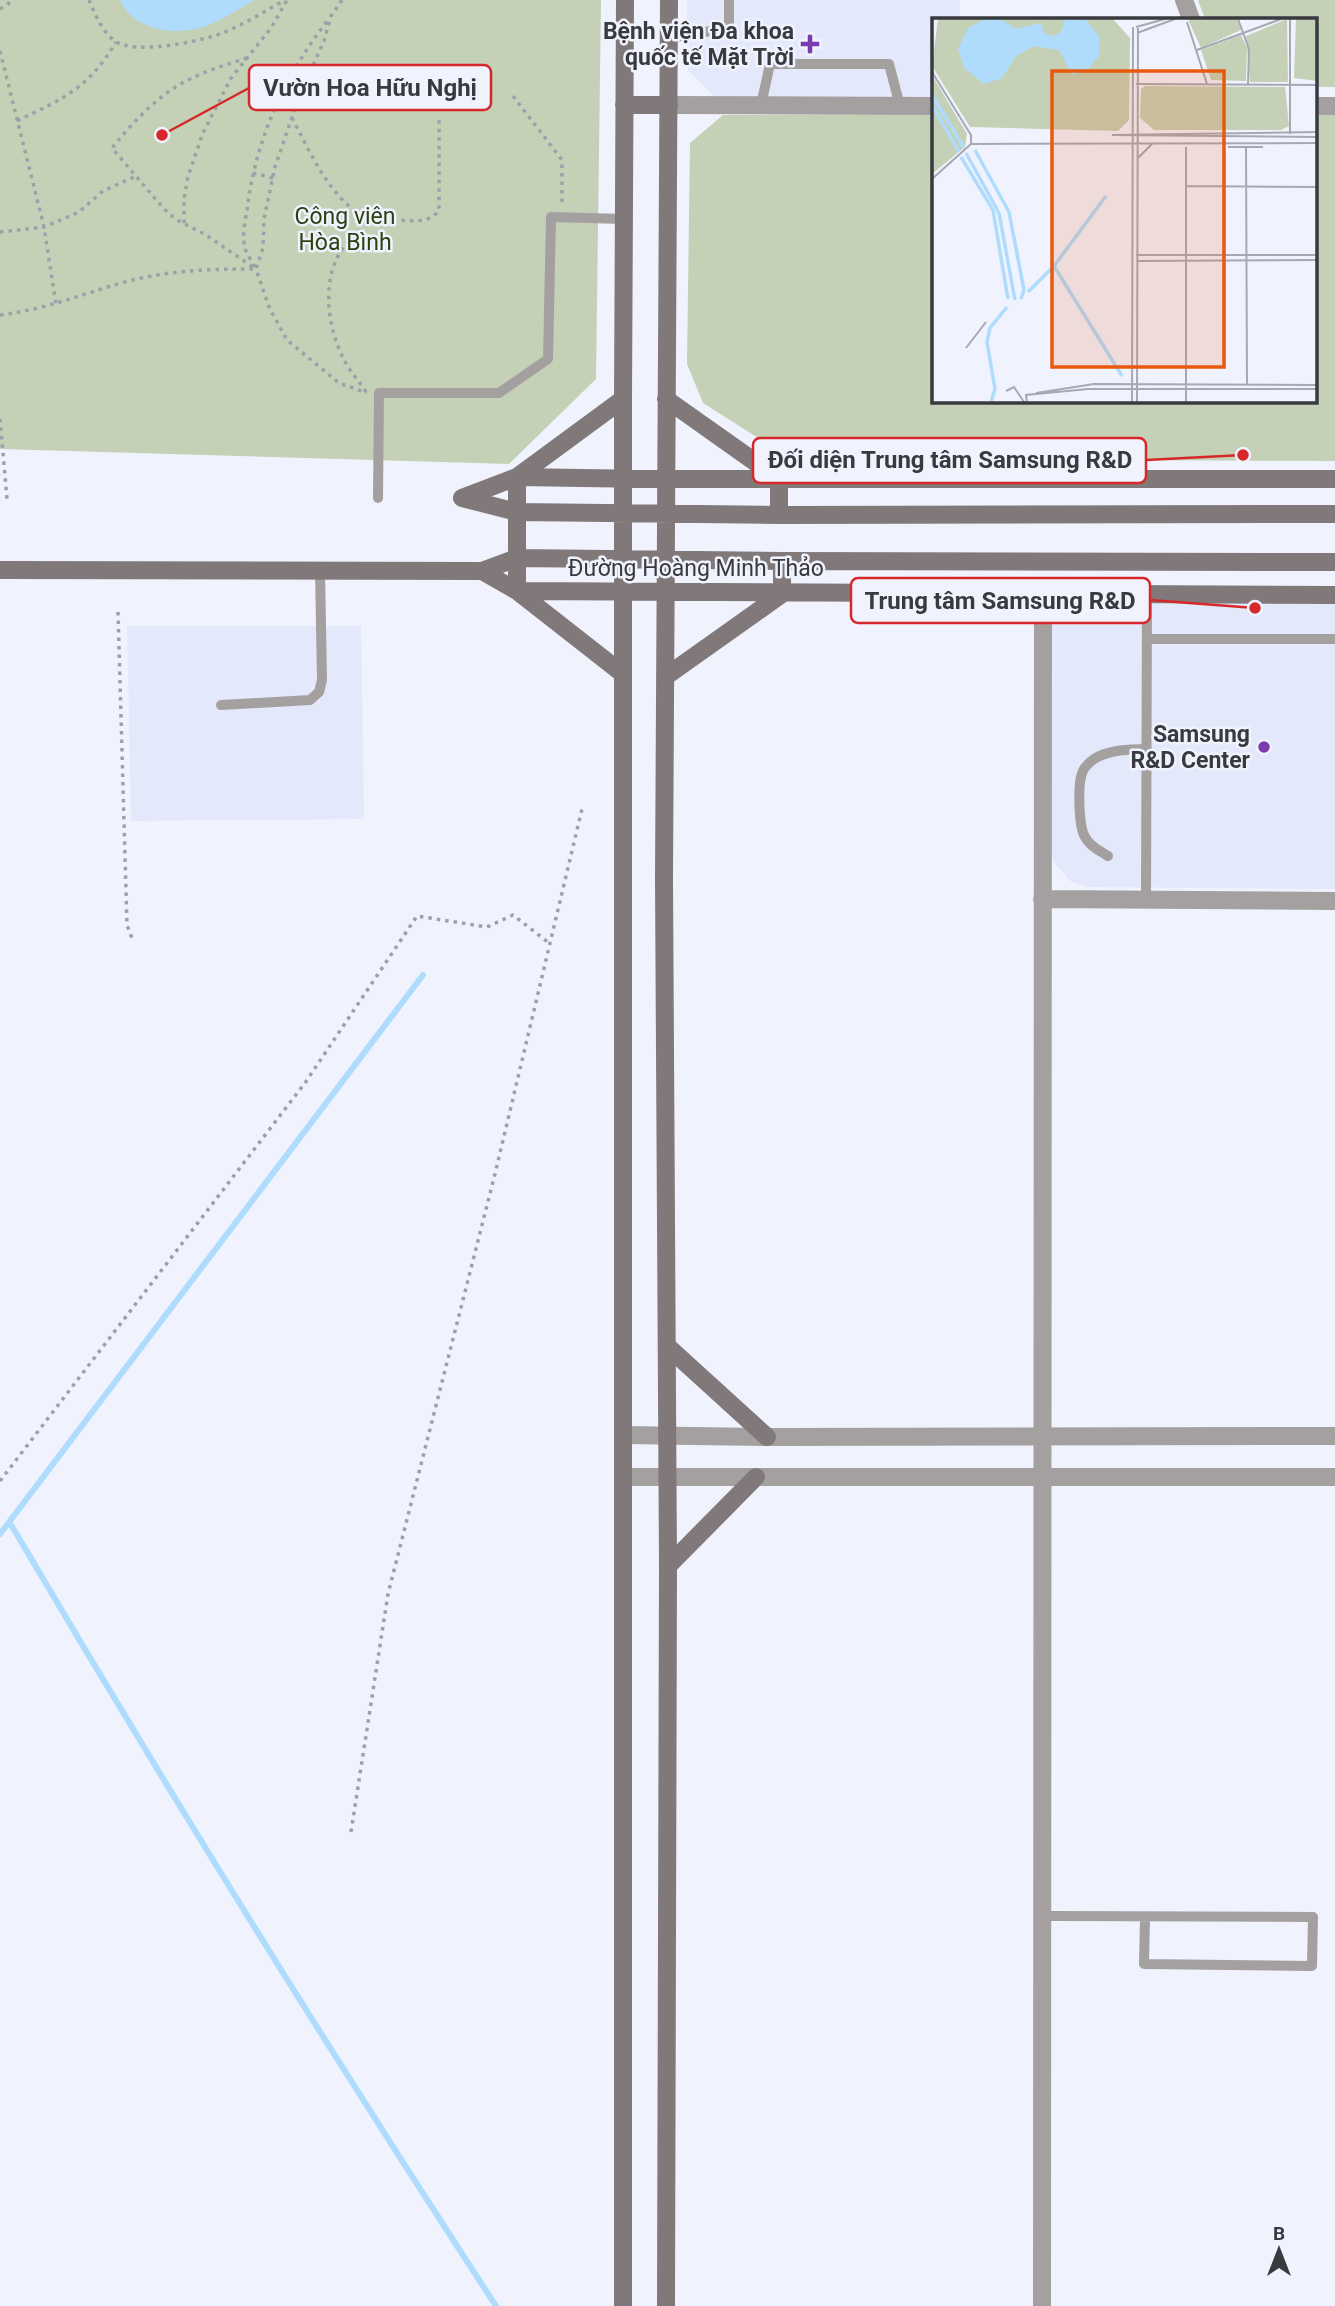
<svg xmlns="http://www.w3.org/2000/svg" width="1335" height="2306" font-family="Roboto,sans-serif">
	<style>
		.built { fill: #e4e8fb }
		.green { fill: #c4d1b6 }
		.water { fill: #afdcfd }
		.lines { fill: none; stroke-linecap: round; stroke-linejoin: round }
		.stream { stroke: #afdcfd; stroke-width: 6 }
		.path { stroke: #9ea0a8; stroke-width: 3.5; stroke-dasharray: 3.5 5; stroke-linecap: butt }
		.lane { stroke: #a5a0a0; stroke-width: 10 }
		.street { stroke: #a5a0a0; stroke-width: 18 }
		.secondary { stroke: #807879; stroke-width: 18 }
		.poi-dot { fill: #7b3aae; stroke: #f0f3fe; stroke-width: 2.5 }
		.labels { text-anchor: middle; stroke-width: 5; stroke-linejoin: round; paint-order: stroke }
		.poi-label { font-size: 23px; font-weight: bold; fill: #393a3f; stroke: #f0f3fe; text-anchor: end }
		.park-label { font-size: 23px; fill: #2d4110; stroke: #f0f3fe }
		.street-label { font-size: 23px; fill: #393a3f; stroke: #f0f3fe }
		.inset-river { fill: none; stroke: #afdcfd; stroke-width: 3.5 }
		.inset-road { fill: none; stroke: #a7a9b2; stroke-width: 2 }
		.view { fill: #e8590c; fill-opacity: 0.15; stroke: #e8590c; stroke-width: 3.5 }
		.inset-edge { fill: none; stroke: #393a3f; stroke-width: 3.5 }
		.leader { fill: none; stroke: #d62828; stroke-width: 2.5 }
		.callout-dot { fill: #d62828; stroke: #f0f3fe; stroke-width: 2.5 }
		.callout { fill: #f0f3fe; stroke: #d62828; stroke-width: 2.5 }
		.callout-label { font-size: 24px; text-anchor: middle; font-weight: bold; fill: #393a3f }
	</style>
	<rect width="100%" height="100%" fill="#f0f3fe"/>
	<!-- built -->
	<path class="built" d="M687,0H960V19H934V98L715,97L687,69Z
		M1075,600H1335V889L1086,887L1070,881L1056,865L1050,851L1049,635L1052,623L1059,613Z
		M127,626H361L364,819L131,821Z"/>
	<!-- green -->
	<path class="green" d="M0,0H601L596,379L509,464L0,449Z
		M1198,0H1335V87H1316V19H1205Z
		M934,114V401H1316V115H1335V461L791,459L703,403L687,364L690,143L723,115Z"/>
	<!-- water -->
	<path class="water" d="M120,0H254C240,8 226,18 211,24C180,37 135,33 120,0Z"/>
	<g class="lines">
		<!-- stream -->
		<path class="stream" d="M10,1523C166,1788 328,2049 496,2306
			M0,1534L423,975"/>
		<!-- path -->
		<path class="path" d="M89,0C95,14 102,32 115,41C134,55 195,42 217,35C240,27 263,12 285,0
			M342,0L331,16L324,41L300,94L275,167L264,219L263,248L256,269L269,307L287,340L339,383L367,393
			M0,9L14,0
			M0,51L44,227L56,304
			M247,58C228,64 208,70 190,79C160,93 133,122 112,148L164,209L177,220L206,235L256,269
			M513,96L562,160V205
			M292,118C309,150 334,208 372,219C380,221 390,220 399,220C415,221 428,223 439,211V119
			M17,121C64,98 88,89 116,42
			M253,173L273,178
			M184,223V199L188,176L203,133L231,78L271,28L287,0
			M0,232L44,227L79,212L103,191L136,176
			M255,267C252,261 246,254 245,248C242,237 245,221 247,210C255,141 285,75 328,20
			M0,315C48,309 81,294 125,282C168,270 211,269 254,269
			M366,392C359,381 350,371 344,360C327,326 320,278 345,245C352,236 364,228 373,219
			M0,419L7,499
			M118,612L127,925L133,941
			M0,1481L305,1083L417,916L487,927L513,915L549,943
			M351,1832L388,1594L494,1178L582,809"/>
		<!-- lane -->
		<path class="lane" d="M669,38L729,28V0
			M761,105L770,64H889L900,106
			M378,498L379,393H499L548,359L551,217L624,219
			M1147,639H1335
			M221,705L310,700L319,692L322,680L320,571
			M1108,856C1099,850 1089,846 1084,835C1079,824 1077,782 1083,771C1085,766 1090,762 1094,759C1110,749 1129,750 1147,749
			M1146,900L1147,594
			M1042,1916H1057L1313,1917L1312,1966L1144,1964L1145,1917"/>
		<!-- street -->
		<path class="street" d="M1184,0L1191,19
			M669,105L934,106
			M1316,106H1335
			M1042,899L1335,901
			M623,1435L767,1437L1335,1436
			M624,1477H1335
			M1042,2306L1043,593"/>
		<!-- secondary -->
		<path class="secondary" d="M624,105H669
			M623,399L517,477V591L623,674
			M666,399L779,479
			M779,479V515
			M462,498L517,477L648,479H1335
			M462,498L517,512L779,515L1335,514
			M0,570L482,571L517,558L782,561L1335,562
			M482,571L517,591L1335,595
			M665,677L782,594V561
			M667,1346L767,1437
			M668,1566L756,1477
			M623,2306V399L625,0
			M666,2306L668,1566L664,879L669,0"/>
	</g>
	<!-- markers -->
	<g class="poi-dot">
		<path d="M806.5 33.5h7v7h7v7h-7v7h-7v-7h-7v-7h7z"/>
		<circle cx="1264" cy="747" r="7"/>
	</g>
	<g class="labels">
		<!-- poi labels -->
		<g class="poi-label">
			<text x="794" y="39">Bệnh viện Đa khoa<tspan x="794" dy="26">quốc tế Mặt Trời</tspan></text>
			<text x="1250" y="742">Samsung<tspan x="1250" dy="26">R&amp;D Center</tspan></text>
		</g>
		<!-- park labels -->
		<g class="park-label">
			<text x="345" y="224">Công viên<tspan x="345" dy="26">Hòa Bình</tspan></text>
		</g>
		<!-- street labels -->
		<g class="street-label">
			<text x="696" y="576">Đường Hoàng Minh Thảo</text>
		</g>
	</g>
	<!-- overview -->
	<g transform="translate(932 18)">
		<rect width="385" height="385" fill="#f0f3fe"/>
		<path d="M6,1H181L198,20L197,102L186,113L38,109L0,48ZM256,1H305L309,12L269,30ZM355,1L356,64H318L314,18ZM364,1H385V63L362,60ZM309,17L315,29L314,63L279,62L269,32ZM0,57L35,116L33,129L0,156ZM213,68L353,69L357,108L349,112H222L208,100L209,71Z" fill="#c4d1b6"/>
		<path d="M53,1H69L84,11L109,5L112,15L121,18L129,14L133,1H153L167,18V38L156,51L140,57L127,32L101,28L84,38L70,60L52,66L32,50L26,31L36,10Z" fill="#afdcfd"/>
		<path class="inset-river" d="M0,77L32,130M0,87L27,134M43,132L77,194L92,272L89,281M34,135L67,195L83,282M29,139L61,192L76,281M122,248L190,358M96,274L122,248L174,178M59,384L63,371L55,324L58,310L75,289"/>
		<path class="inset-road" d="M306,1L317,31L316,66M255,4L275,66M204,9L233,1M205,15L243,1M265,32L349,1M0,54L39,117V126L0,161M204,66L385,67M358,116V1M180,117L385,114M181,117L385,119M39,126L385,125M296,129H331M314,129L315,366M206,140L221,125M254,168L385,169M204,237H385M205,243L385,242M34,330L54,304M74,373L82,369L92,384M104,375L162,366L385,367M95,384L94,377L156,371H385M200,384L201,9M205,384L206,10M254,384V129"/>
		<path class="view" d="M120,53H292V349H120Z"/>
		<rect width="385" height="385" class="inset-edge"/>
	</g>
	<!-- callouts -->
	<path class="leader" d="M162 135L249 88M1243 455L1146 460M1255 608L1150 600"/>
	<g class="callout-dot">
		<circle cx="162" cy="135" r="7"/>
		<circle cx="1243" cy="455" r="7"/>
		<circle cx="1255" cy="608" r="7"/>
	</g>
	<g class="callout">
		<rect x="249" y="65" width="242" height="45" rx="7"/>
		<rect x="753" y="438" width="393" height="45" rx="7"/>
		<rect x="851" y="578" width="299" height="45" rx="7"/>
	</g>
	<g class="callout-label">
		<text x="370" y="96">Vườn Hoa Hữu Nghị</text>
		<text x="950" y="468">Đối diện Trung tâm Samsung R&amp;D</text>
		<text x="1000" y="609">Trung tâm Samsung R&amp;D</text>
	</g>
	<!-- north arrow -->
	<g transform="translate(1279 2250)" stroke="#f0f3fe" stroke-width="5" paint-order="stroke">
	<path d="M0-5L12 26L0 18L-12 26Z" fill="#393a3f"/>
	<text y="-10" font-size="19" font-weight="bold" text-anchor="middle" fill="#393a3f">B</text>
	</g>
</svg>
